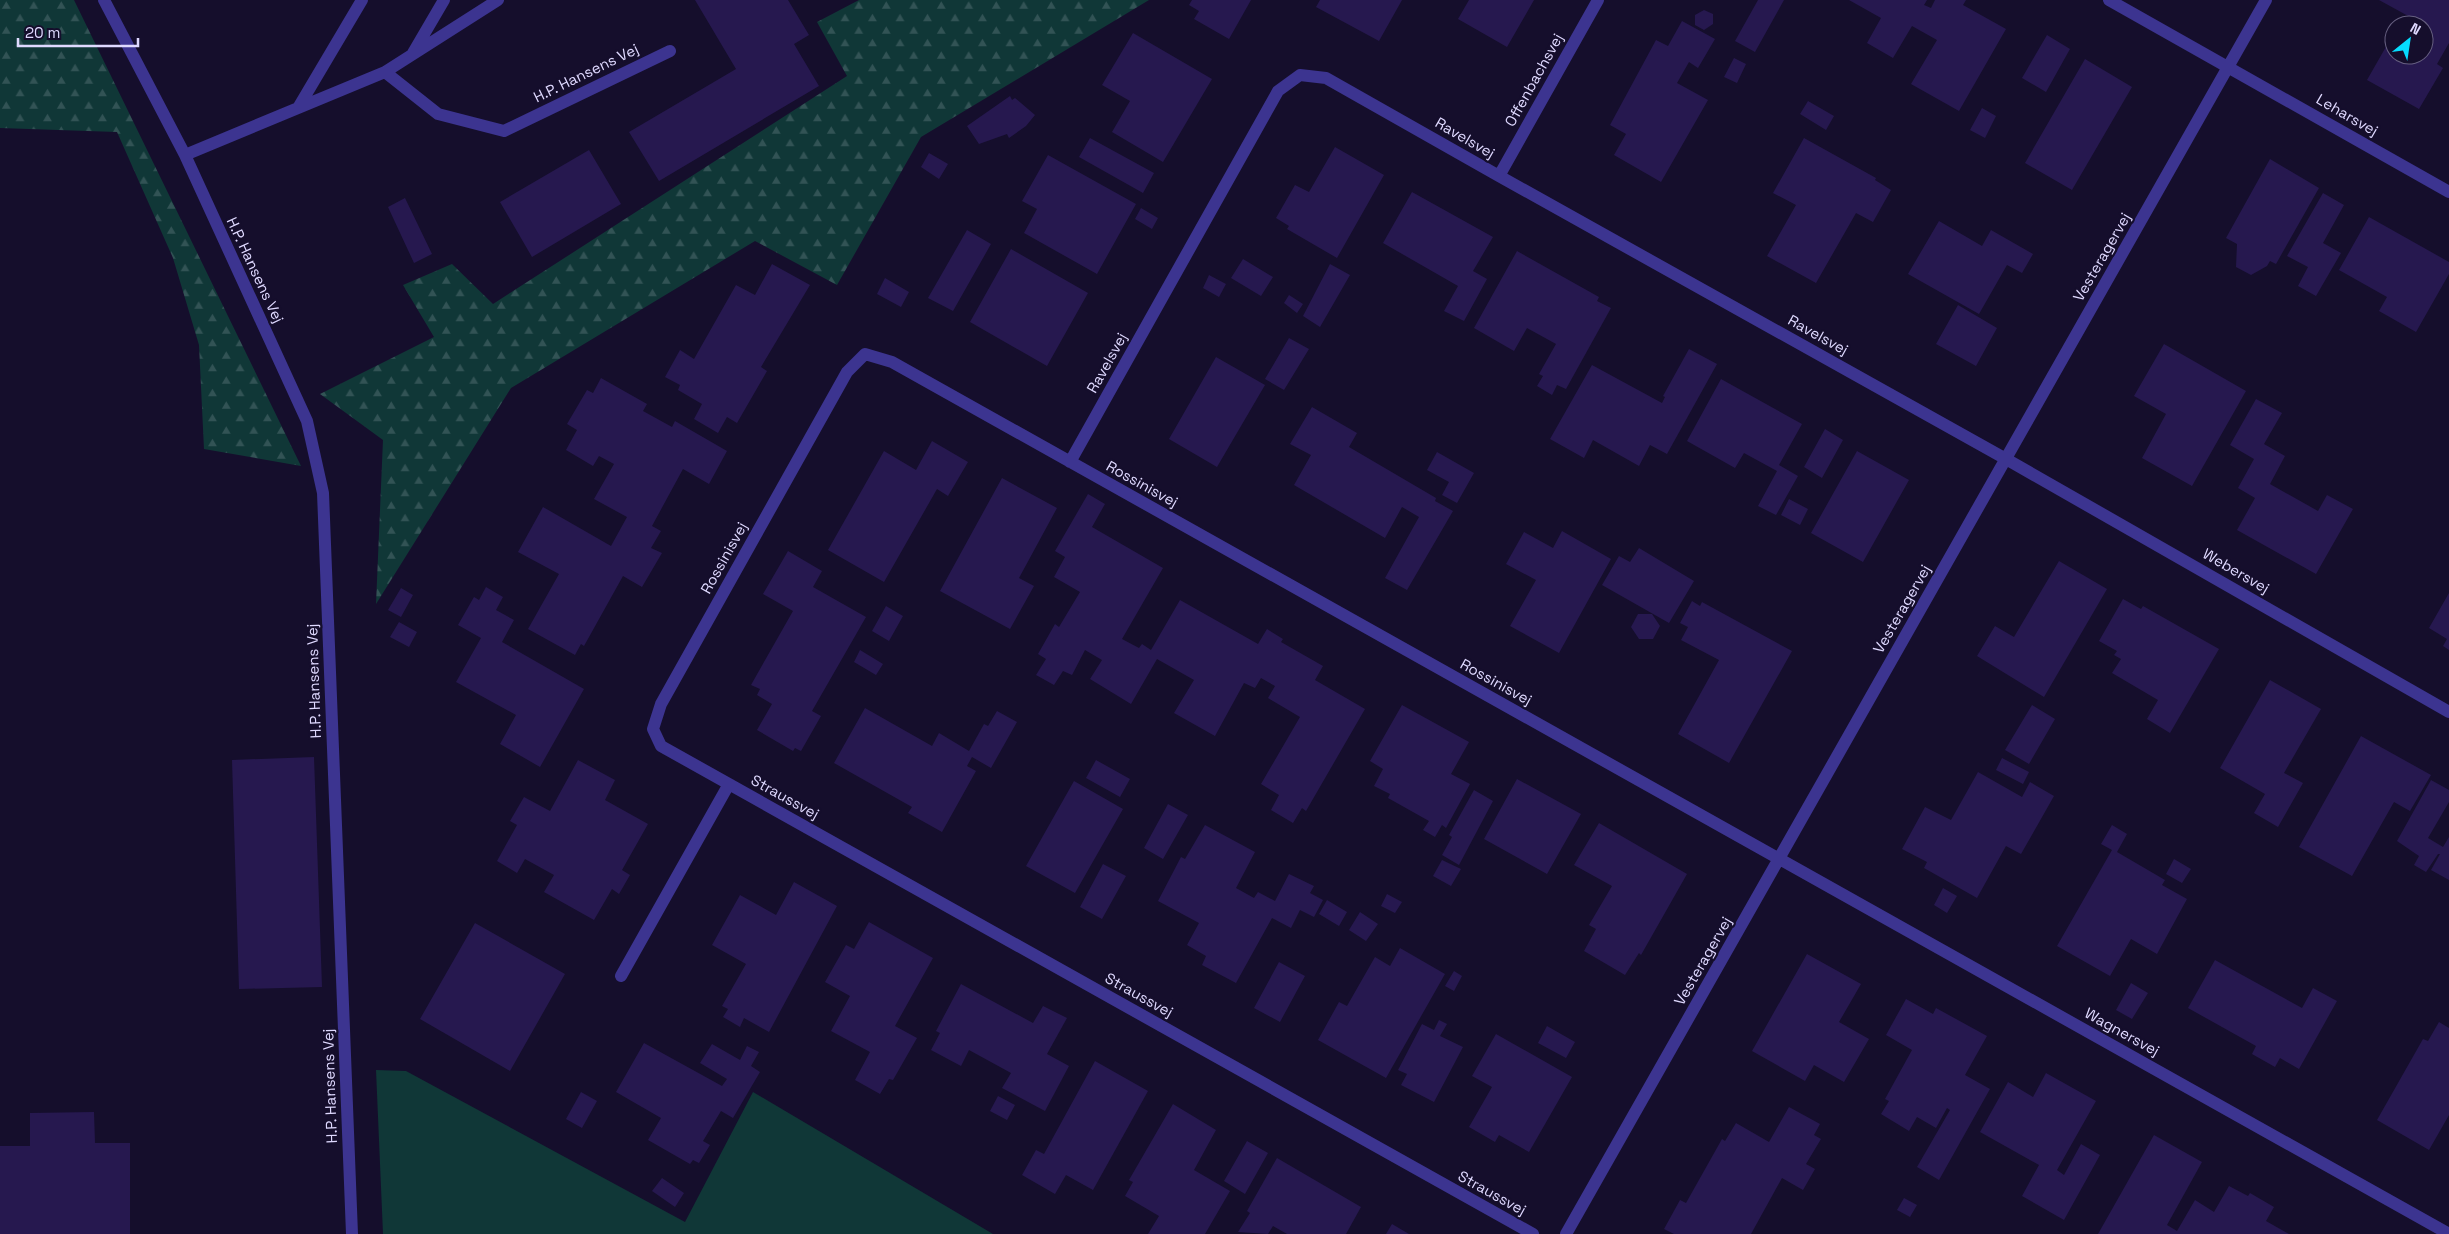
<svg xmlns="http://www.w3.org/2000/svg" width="2449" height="1234" font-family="'Space Grotesk',sans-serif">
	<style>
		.forest { fill: url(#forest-firs) }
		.park { fill: #103737 }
		.building { fill: #26184f }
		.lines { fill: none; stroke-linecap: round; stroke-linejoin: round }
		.lane { stroke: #3c3490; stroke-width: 12 }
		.street { stroke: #3c3490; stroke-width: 12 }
		.labels { text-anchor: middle; stroke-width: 4.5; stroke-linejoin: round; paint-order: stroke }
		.street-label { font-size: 15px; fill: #dfd9ff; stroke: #150e2c }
	</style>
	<defs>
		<pattern id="forest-firs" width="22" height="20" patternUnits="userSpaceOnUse" patternTransform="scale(1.25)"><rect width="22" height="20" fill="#103737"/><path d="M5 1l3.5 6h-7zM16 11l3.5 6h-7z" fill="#325355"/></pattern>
	</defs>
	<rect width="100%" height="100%" fill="#150e2c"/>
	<!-- forest -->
	<path class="forest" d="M0,0H74L301,466L204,449L199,345L173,258L117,132L0,128Z
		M859,0H1149L921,137L837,285L755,241L511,388L376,604L383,440L320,394L434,337L403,285L452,264L493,304L847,76L817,22Z"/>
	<!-- park -->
	<path class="park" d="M376,1070L406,1071L685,1222L753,1092L993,1234H383Z"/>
	<!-- building -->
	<path class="building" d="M695,0H788L809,35L794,44L819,86L659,181L629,132L736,69Z
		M1192,0H1251L1229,39L1194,19L1199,11L1189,5Z
		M1320,0H1402L1379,41L1316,7Z
		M1469,0H1534L1507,47L1458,19Z
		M1758,0H1784L1755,52L1735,41Z
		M1849,0H1927L1924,5L1931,8L1935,0H1966L1963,5L2006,29L1959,111L1911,84L1937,40L1912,26L1893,58L1867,43L1881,18Z
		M2379,0H2449V43L2437,64L2443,68L2419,109L2367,80L2391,38L2394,39V55H2424V25H2405L2410,17Z
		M1704,10L1713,14V24L1704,30L1695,25V15Z
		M1682,21L1715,39L1698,68L1689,62L1677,83L1708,100L1661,182L1614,155L1626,134L1610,125L1656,40L1668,46Z
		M1133,33L1212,79L1163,162L1112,132L1130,101L1102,85Z
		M2047,35L2070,49L2046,92L2022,78Z
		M1734,58L1746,64L1737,83L1724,77Z
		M2085,59L2132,87L2072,190L2025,163Z
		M1010,96L1012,100L1015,98L1035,115L1026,126L1009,138L1007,134L979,144L967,126Z
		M1808,101L1834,116L1826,130L1800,114Z
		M1982,108L1996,116L1985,138L1970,130Z
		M1090,138L1154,173L1143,193L1079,157Z
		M1804,138L1876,178L1875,180L1891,190L1873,222L1856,213L1816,283L1767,256L1796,205L1773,193Z
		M1335,147L1384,175L1337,258L1287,229L1289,226L1276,218L1295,185L1309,192Z
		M589,150L621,204L532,257L500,202Z
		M929,153L948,164L939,179L921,167Z
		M1048,155L1136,204L1097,274L1024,233L1037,209L1022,201Z
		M2270,159L2319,188L2276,264L2270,261L2267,266L2251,275L2236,267L2237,244L2226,238Z
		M1412,192L1493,237L1473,271L1487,279L1464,321L1444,311L1458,286L1383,243Z
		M2323,193L2344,205L2323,243L2341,253L2316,296L2298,286L2308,267L2287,256Z
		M405,198L432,254L414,263L388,207Z
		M1141,208L1158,218L1152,229L1135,219Z
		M2369,217L2449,262V274L2416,332L2379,311L2387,297L2339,270Z
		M1939,221L1982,246L1991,230L2033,254L2022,273L2007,265L1979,314L1908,274Z
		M967,230L991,244L953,311L928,298Z
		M1011,249L1088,293L1047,366L970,322Z
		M1517,251L1599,297L1597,301L1611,308L1566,389L1557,385L1552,395L1537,386L1543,376L1539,374L1556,344L1527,328L1514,351L1474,328Z
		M1243,259L1273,277L1261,296L1231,278Z
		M772,264L810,285L761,367L767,371L737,423L727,417L718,433L694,419L702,404L678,390L680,385L665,377L680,350L694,359L736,285L755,295Z
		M1330,264L1350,275L1320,327L1303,316Z
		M1209,275L1226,284L1219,297L1203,288Z
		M885,278L909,292L901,307L877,294Z
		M1289,295L1303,304L1297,313L1284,303Z
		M1958,305L1997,328L1976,366L1936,344Z
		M1289,338L1309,349L1284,390L1265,379Z
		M2164,344L2246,391L2192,486L2142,458L2166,414L2134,396Z
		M1689,349L1717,364L1667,454L1650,445L1639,466L1593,440L1584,458L1550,439L1592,365L1662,403L1665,397L1663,396Z
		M1216,357L1265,385L1217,467L1169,439Z
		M601,378L647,404L643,411L672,427L675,421L727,451L709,484L683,469L652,526L661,531L651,548L662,553L642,587L623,576L584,646L581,644L575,655L528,629L559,574L518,552L543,507L611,546L627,517L594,499L614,464L599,456L593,466L566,450L577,430L567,424L587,390L593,393Z
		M1721,379L1802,424L1779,465L1798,476L1776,515L1758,506L1777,471L1744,453L1735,468L1687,441Z
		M2256,399L2282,413L2264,444L2285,456L2270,484L2318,511L2327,495L2353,509L2316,574L2237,530L2255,498L2238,488L2254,459L2230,445Z
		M1312,407L1357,433L1349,447L1436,498L1435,501L1453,511L1407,590L1385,578L1419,517L1402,507L1385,538L1294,485L1311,455L1290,444Z
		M1825,429L1843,440L1822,478L1804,467Z
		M932,441L968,462L948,496L937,489L884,582L828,550L884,451L916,470Z
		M1857,451L1909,480L1863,562L1811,533Z
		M1437,452L1474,473L1457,503L1442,495L1449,482L1427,470Z
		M1002,478L1057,508L1019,578L1034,586L1010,629L940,591Z
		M1088,494L1105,504L1092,527L1163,568L1122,639L1139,648L1142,644L1151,650L1180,600L1258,644L1267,629L1283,639L1281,642L1323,666L1315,680L1365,709L1306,811L1302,808L1293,823L1271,810L1279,795L1261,784L1300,717L1268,698L1275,686L1261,678L1255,688L1244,683L1215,736L1174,713L1194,680L1157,659L1131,704L1090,679L1102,660L1085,650L1072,675L1063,671L1054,685L1036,675L1046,659L1038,654L1055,624L1059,627L1080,592L1054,577L1065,557L1055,551Z
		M1789,499L1808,509L1800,525L1781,515Z
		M1562,531L1611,559L1559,653L1510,626L1536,580L1506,564L1524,532L1553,548Z
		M1639,548L1694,581L1669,623L1602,585L1619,556L1630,562Z
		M788,551L822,571L813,587L866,617L812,711L821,716L801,751L795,748L793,751L757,730L772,704L757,695L760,689L751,685L793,611L763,594Z
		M2059,561L2107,589L2044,697L1977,656L1995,626L2014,637Z
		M486,587L503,597L496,610L514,620L502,642L584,689L540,767L500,744L516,715L456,682L481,638L458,625L474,597L479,600Z
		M401,588L413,595L401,617L388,610Z
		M2449,593V650L2443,646L2447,639L2429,628Z
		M2123,599L2141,609L2143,606L2219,649L2170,733L2147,719L2158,700L2112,673L2121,659L2114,655L2117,651L2099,641Z
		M1692,601L1700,606L1702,602L1792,651L1729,763L1678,734L1719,660L1681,640L1688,627L1680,623Z
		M886,606L903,616L889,641L872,631Z
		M1638,614H1652L1660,626L1653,639H1639L1631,627Z
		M399,622L417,632L409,647L390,637Z
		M860,650L883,664L876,675L854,662Z
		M2270,680L2321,709L2284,773L2303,783L2278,827L2254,813L2265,794L2220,768Z
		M1402,705L1469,742L1451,774L1470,784L1446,828L1442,825L1435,837L1423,830L1429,821L1388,798L1390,794L1374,786L1383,769L1370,761Z
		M2032,705L2055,719L2029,764L2005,750Z
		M865,708L932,746L939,733L969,751L984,724L988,726L997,711L1017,722L991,768L972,757L967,766L976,771L942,832L908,813L912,807L834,763Z
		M2361,736L2431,775L2410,811L2394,802L2352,876L2299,847Z
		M314,757L322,987L239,989L232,760Z
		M2002,758L2029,772L2023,784L1996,770Z
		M578,760L615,780L605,800L648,824L622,870L630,875L619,894L612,889L594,920L544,892L554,875L525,859L517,873L497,861L517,825L510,821L524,797L550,811Z
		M1096,760L1130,779L1120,797L1086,778Z
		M1978,772L2022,797L2030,782L2054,796L2021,854L2006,846L1977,898L1924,868L1927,862L1902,849L1925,807L1951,820Z
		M1517,779L1581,814L1547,874L1484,839Z
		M2431,780L2449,790V802L2428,838L2443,847L2449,837V880L2431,870L2440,854H2438L2426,872L2414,865L2419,856L2397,841Z
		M1074,781L1123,809L1075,893L1026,866Z
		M1474,790L1493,801L1459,865L1442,855L1452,837L1449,835Z
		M1168,804L1188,815L1163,859L1144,848Z
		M1599,823L1687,874L1641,955L1639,953L1625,975L1584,951L1596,929L1589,925L1612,886L1574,865Z
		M1205,825L1255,852L1236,888L1254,898L1258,892L1275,901L1289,874L1314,886L1310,893L1323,900L1314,917L1300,910L1291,928L1272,918L1236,983L1202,965L1206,956L1187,945L1199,923L1158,901L1181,857L1185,859Z
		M2112,825L2127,834L2117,852L2165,880L2162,885L2187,899L2157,954L2131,939L2110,976L2057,946L2112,850L2101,844Z
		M2174,859L2191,869L2182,883L2166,874Z
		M1442,860L1461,869L1451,886L1433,876Z
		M1103,864L1126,876L1102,919L1080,907Z
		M794,882L837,906L769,1032L744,1018L740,1027L723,1017L728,1009L722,1006L746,964L712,945L740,895L776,915Z
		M1943,888L1957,896L1947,913L1934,905Z
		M1387,894L1402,902L1395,913L1381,906Z
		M1327,900L1347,912L1339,926L1319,914Z
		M1360,912L1378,924L1366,941L1349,930Z
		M869,922L933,958L895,1026L917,1038L893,1080L889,1079L880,1094L855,1080L870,1052L831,1031L850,996L825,982L846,945L854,949Z
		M475,923L565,974L510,1071L420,1019Z
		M1400,948L1445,974L1386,1078L1318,1040L1339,1002L1347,1006L1375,957L1390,966Z
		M1807,954L1861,984L1839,1022L1869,1039L1844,1082L1814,1065L1805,1081L1752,1051Z
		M2215,960L2302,1008L2313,988L2337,1001L2299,1069L2280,1058L2275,1067L2252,1054L2256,1046L2188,1008Z
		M1279,962L1305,976L1280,1022L1254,1008Z
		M1454,971L1462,976L1454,991L1445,986Z
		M2131,983L2148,993L2132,1019L2116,1010Z
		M961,984L1033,1023L1043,1006L1067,1018L1047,1054L1069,1066L1045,1111L1002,1088L1011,1073L969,1050L961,1066L931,1050L940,1033L936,1031Z
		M1906,999L1933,1014L1936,1008L1987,1036L1965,1075L1990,1089L1939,1180L1917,1167L1950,1110L1947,1108L1936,1128L1917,1117L1909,1131L1881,1114L1889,1101L1885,1099L1912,1050L1886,1035Z
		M1439,1020L1447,1024L1440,1036L1463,1047L1434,1102L1401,1085L1407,1074L1398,1070L1422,1024L1434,1030Z
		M2439,1022L2449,1028V1115L2429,1150L2377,1120L2423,1039L2428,1041Z
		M1547,1026L1575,1042L1566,1058L1538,1043Z
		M1496,1034L1572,1077L1529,1152L1499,1135L1495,1142L1469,1127L1492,1087L1472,1076Z
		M644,1043L722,1086L727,1079L700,1063L712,1044L740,1060L747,1046L759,1052L751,1066L760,1072L733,1118L721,1111L703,1141L710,1145L699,1163L693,1160L690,1164L648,1140L661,1118L616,1092Z
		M1095,1061L1148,1091L1093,1190L1066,1175L1055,1194L1022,1175L1036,1150L1044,1154Z
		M2046,1073L2096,1101L2057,1170L2064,1175L2081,1144L2100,1155L2064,1220L2022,1196L2039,1165L1980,1132L2008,1082L2033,1097Z
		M581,1092L597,1101L582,1128L566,1119Z
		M998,1096L1015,1105L1007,1120L990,1111Z
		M1173,1104L1216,1130L1194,1170L1230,1191L1205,1234H1148L1159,1216L1125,1196L1133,1182L1129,1180Z
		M1789,1107L1820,1124L1814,1135L1821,1139L1806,1164L1815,1169L1803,1190L1782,1178L1751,1234H1674L1664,1229L1680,1200L1686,1203L1722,1139L1725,1141L1736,1123L1769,1142Z
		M94,1112L95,1143H130V1234H0V1146H30V1113Z
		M2154,1135L2202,1162L2167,1225L2177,1231L2195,1200L2214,1212L2229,1186L2248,1196L2250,1193L2274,1207L2266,1221L2289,1234H2098Z
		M1247,1141L1268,1153L1245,1194L1224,1181Z
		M1277,1158L1361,1207L1346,1234H1287L1273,1226L1268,1234L1238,1232L1250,1213L1247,1211Z
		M662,1178L684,1193L675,1207L652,1191Z
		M1904,1198L1917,1205L1910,1217L1897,1210Z
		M1392,1224L1409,1234H1386Z"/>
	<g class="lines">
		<!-- lane -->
		<path class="lane" d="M104,0L185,155L307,421L323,493L352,1234
			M413,53L444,0
			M385,72L498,0
			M298,108L362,0
			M185,155L385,72L438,114L504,131L670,51"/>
		<!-- street -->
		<path class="street" d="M2109,0L2449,192
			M1499,176L1598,0
			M1070,462L1278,91L1300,75L1326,78L1499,176L2006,459L2449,712
			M621,976L729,784
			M1533,1234L661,746L653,729L661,704L847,372L865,354L892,362L2449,1234
			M1566,1234L2266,0"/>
	</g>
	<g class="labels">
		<!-- street labels -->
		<g class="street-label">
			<text transform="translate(586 73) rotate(-26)" y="5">H.P. Hansens Vej</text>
			<text transform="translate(1534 80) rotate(-61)" y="5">Offenbachsvej</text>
			<text transform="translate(2347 115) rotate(30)" y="5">Leharsvej</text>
			<text transform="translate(1465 138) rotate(30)" y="5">Ravelsvej</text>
			<text transform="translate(2102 257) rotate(-60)" y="5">Vesteragervej</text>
			<text transform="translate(255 270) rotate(65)" y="5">H.P. Hansens Vej</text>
			<text transform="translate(1818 335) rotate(29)" y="5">Ravelsvej</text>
			<text transform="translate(1107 363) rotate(-61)" y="5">Ravelsvej</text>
			<text transform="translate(1142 484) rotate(29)" y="5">Rossinisvej</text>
			<text transform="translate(724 558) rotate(-61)" y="5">Rossinisvej</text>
			<text transform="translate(2236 571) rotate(30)" y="5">Webersvej</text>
			<text transform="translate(1902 609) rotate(-60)" y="5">Vesteragervej</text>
			<text transform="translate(314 681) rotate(-92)" y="5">H.P. Hansens Vej</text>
			<text transform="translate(1496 682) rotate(29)" y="5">Rossinisvej</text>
			<text transform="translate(785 797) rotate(29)" y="5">Straussvej</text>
			<text transform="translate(1703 961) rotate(-60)" y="5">Vesteragervej</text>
			<text transform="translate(1139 995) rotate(29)" y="5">Straussvej</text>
			<text transform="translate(2122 1032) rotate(29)" y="5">Wagnersvej</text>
			<text transform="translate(330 1086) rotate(-92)" y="5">H.P. Hansens Vej</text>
			<text transform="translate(1492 1193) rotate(29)" y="5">Straussvej</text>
		</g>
	</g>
	<!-- north arrow -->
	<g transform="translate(2409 40) rotate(30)"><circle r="24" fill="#150e2c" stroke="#665f80"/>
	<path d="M0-4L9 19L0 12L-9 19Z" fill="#05dcff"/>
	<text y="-8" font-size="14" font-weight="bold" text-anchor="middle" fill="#dfd9ff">N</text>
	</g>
	<!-- scale -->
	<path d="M18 38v8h120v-8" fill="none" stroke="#dfd9ff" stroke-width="2.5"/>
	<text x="25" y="38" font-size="15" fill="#dfd9ff" stroke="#150e2c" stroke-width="4" paint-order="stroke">20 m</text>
</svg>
